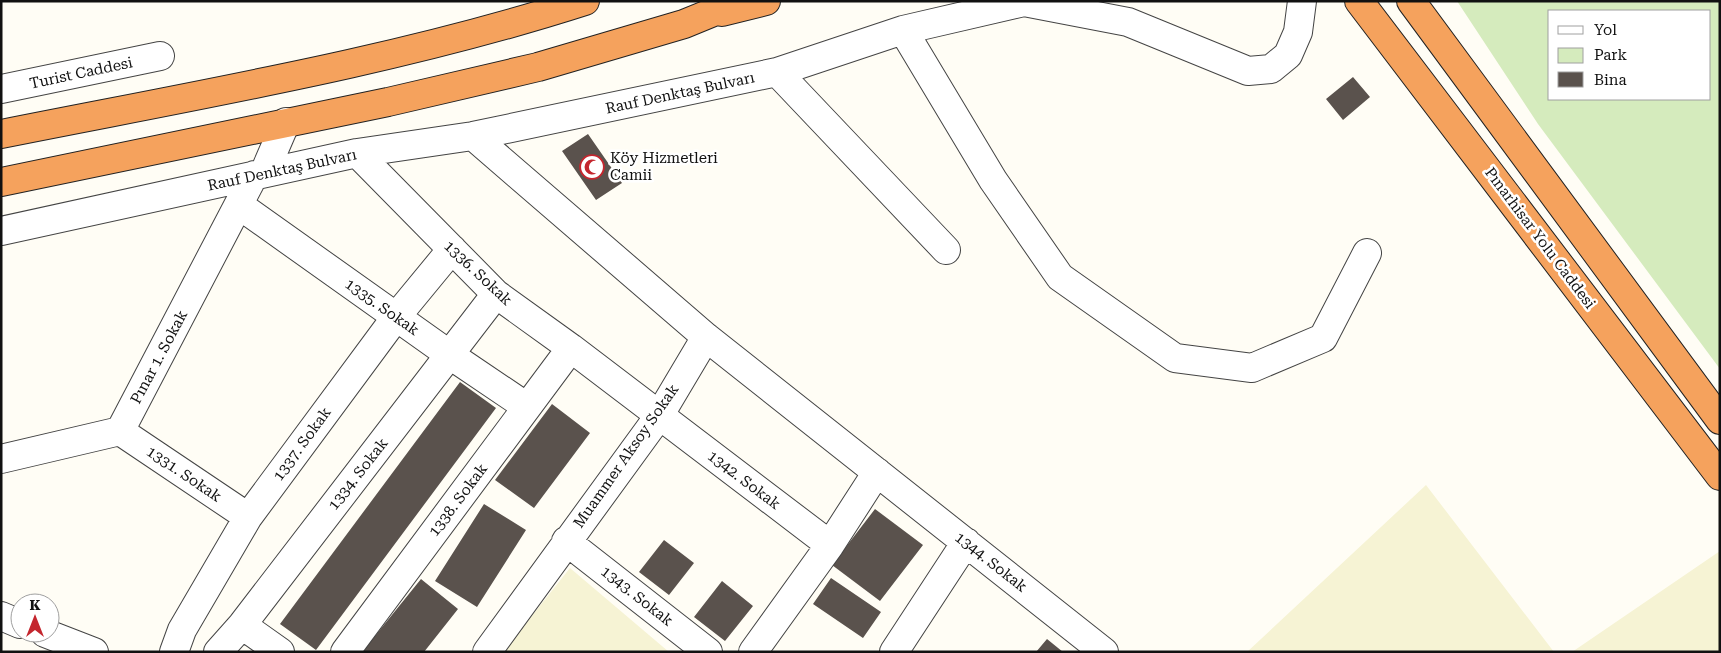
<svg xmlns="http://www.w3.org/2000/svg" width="1721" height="653" font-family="'Roboto Serif',serif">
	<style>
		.farmland { fill: #f6f3d4 }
		.green { fill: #d5ebbd; fill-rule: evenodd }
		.building { fill: #5a524d }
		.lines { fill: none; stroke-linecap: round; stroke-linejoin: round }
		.minor-casing { stroke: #444; stroke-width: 30 }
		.highway-casing { stroke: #222; stroke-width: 30 }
		.minor { stroke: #fff; stroke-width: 28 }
		.highway { stroke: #f5a25d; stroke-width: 28 }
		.labels { text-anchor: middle; stroke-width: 5; stroke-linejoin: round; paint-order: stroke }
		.street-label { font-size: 15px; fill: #111; stroke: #fff }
		.poi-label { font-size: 15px; fill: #111; stroke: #fff; text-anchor: start }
	</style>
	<rect width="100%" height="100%" fill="#fffdf5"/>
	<!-- farmland -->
	<path class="farmland" d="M1426,485L1554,652H1247Z
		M1720,551V652H1572Z
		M570,568L669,652H503Z"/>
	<!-- green -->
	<path class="green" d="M1457,1H1720V369L1538,124ZM1550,11H1710V99H1550Z"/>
	<!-- building -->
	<path class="building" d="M1353,77L1370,97L1343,120L1326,99Z
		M588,134L622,183L596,200L562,151Z
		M460,382L496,408L316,650L280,624Z
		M552,404L590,433L534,508L495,480Z
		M484,504L526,530L477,607L435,581Z
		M875,509L923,545L880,601L832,565Z
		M664,540L694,563L669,595L639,572Z
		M831,578L881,612L863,638L813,604Z
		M421,579L458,609L424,652H362Z
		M722,581L753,606L725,641L694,617Z
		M1047,639L1063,652H1036Z"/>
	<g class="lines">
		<!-- minor casing -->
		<g class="minor-casing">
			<path id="minor" d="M903,30L993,180L1060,277L1175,358L1252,368L1323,338L1367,253
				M777,72L946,250
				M1,89L160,56
				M473,136L706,337L1104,652
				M357,153L496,294L571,348L830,545
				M264,173L286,122
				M239,205L450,355L527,407
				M1,231L357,153L473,136L777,72L903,30L1024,2L1128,22L1248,71L1271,69L1288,55L1298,32L1302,1
				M120,431L248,517
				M1,459L120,431L254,175
				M566,541L708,652
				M1,616L20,624
				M242,625L280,652
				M45,633L94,652
				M174,652L182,630L248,517L396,317L452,249
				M218,652L242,625L496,294
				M345,652L571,348
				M487,652L659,416L706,337
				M753,652L830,545L877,472
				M894,652L966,542"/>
		</g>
		<!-- highway casing -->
		<g class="highway-casing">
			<path id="highway" d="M1359,1L1720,476
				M1411,1L1720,420
				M722,12L766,1
				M1,134C196,95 395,62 585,1
				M1,182L388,102L538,67L684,24L740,1"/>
		</g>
		<!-- minor -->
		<use href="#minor" class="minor"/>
		<!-- highway -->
		<use href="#highway" class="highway"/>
	</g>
	<!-- icons -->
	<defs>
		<g id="mosque-ring" transform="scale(1.25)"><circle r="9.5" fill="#fff" stroke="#c4262e" stroke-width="1.5"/><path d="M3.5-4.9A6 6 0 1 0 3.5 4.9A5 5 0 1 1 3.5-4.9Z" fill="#c4262e"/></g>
	</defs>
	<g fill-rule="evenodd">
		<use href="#mosque-ring" x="592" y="167"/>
	</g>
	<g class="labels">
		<!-- street labels -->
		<g class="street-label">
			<text transform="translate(81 73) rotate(-12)" y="5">Turist Caddesi</text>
			<text transform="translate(680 93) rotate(-12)" y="5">Rauf Denktaş Bulvarı</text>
			<text transform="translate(282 170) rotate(-12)" y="5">Rauf Denktaş Bulvarı</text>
			<text transform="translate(1540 238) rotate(53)" y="5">Pınarhisar Yolu Caddesi</text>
			<text transform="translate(478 273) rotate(43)" y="5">1336. Sokak</text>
			<text transform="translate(382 307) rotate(35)" y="5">1335. Sokak</text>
			<text transform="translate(159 357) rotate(-62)" y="5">Pınar 1. Sokak</text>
			<text transform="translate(302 444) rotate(-54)" y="5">1337. Sokak</text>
			<text transform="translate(626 456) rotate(-55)" y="5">Muammer Aksoy Sokak</text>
			<text transform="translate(184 474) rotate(34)" y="5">1331. Sokak</text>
			<text transform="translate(358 474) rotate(-52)" y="5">1334. Sokak</text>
			<text transform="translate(744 480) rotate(37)" y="5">1342. Sokak</text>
			<text transform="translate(458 500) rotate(-53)" y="5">1338. Sokak</text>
			<text transform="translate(991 562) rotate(38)" y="5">1344. Sokak</text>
			<text transform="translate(637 596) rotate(38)" y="5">1343. Sokak</text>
		</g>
		<!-- poi labels -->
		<g class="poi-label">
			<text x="610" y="163">Köy Hizmetleri<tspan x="610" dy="17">Camii</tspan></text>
		</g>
	</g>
	<!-- border -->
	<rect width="1721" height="653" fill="none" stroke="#111111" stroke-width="5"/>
	<!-- legend -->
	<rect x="1548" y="10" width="162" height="90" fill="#ffffff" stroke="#a0a0a0"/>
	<rect x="1558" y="26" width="25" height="8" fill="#ffffff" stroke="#a0a0a0"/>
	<text x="1594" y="35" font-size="15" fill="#111111">Yol</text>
	<rect x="1558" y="48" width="25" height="15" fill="#d5ebbd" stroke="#a0a0a0"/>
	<text x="1594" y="60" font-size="15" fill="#111111">Park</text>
	<rect x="1558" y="72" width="25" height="15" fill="#5a524d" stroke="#a0a0a0"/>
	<text x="1594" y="85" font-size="15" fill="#111111">Bina</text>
	<!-- north arrow -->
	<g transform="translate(35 618)"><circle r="24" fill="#ffffff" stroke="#a0a0a0"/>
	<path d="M0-4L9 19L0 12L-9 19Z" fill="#c4262e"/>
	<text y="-8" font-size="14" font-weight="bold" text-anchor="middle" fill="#111111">K</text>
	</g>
</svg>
